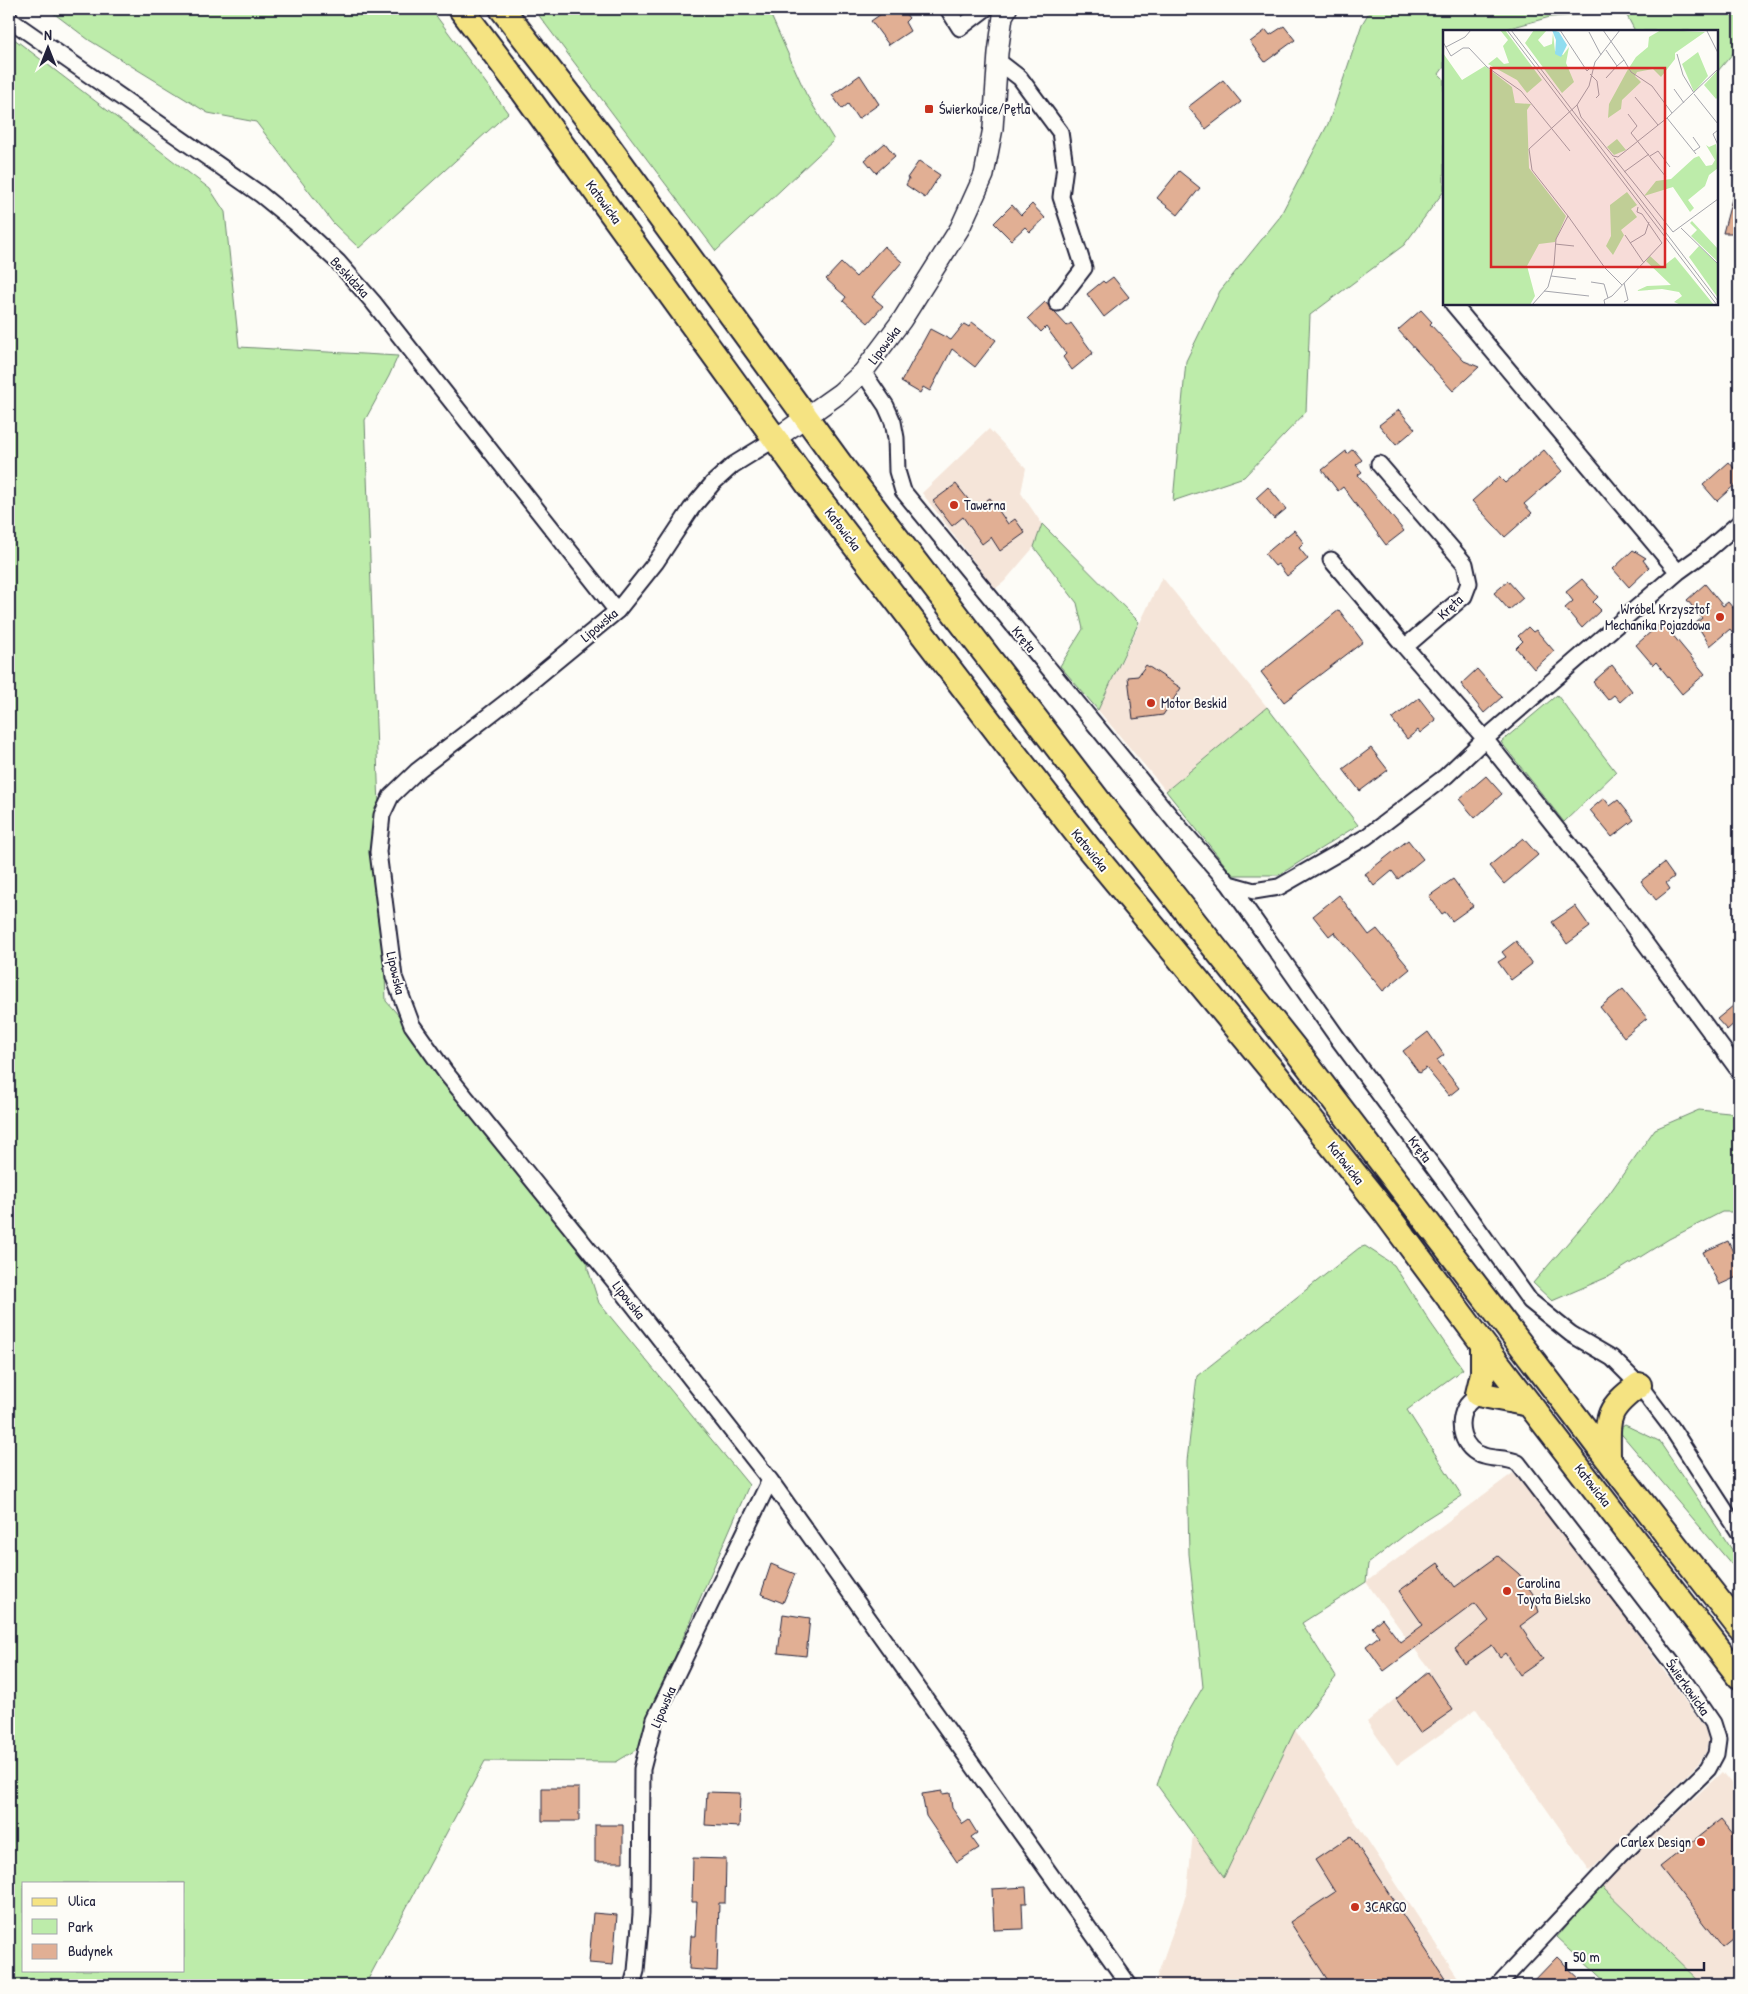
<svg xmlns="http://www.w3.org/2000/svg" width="1748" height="1994" font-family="'Patrick Hand',sans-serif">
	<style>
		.built { fill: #f5e5d9 }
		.green { fill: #bdecaa; stroke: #708772; fill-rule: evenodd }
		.building { fill: #e1af94; stroke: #22223b }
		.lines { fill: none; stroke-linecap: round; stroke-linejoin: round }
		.minor-casing { stroke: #22223b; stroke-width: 19 }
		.tertiary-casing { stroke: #22223b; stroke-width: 22 }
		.primary-casing { stroke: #22223b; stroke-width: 28 }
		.minor { stroke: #fdfcf7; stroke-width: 15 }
		.tertiary { stroke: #fdfcf7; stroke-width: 19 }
		.primary { stroke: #f5e382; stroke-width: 24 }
		.poi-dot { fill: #c8321e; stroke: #fdfcf7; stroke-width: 2 }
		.labels { text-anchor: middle; stroke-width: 4; stroke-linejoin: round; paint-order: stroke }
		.poi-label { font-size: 14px; fill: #22223b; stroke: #fdfcf7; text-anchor: start }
		.street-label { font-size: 14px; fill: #22223b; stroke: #fdfcf7 }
		.inset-road { fill: none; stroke: #a5a5ac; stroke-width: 1 }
		.view { fill: #d62828; fill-opacity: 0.15; stroke: #d62828; stroke-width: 2.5 }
		.inset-edge { fill: none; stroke: #22223b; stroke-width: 2.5 }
	</style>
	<rect width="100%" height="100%" fill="#fdfcf7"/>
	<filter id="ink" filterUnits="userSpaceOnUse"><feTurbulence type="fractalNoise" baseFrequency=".02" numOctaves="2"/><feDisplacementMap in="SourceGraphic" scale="10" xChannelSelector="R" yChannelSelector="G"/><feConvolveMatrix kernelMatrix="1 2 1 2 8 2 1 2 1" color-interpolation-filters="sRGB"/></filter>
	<g filter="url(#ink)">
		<!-- built -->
		<path class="built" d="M989,429L1026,468L1021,493L1042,524L1034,547L1004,582L995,589L922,493Z
			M1162,577L1267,707L1166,791L1098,710Z
			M1513,1473L1587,1563L1706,1730L1708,1741L1706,1752L1699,1763L1590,1871L1476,1709L1397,1765L1367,1722L1430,1670L1366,1582Z
			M1295,1730L1463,1985H1154L1187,1892L1193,1834L1224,1877Z
			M1722,1772L1739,1793V1980L1733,1985H1703L1600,1885Z"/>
		<!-- green -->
		<path class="green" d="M48,9H431L508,113L359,248L333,223L256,122L208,113L89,40Z
			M534,9H768L806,94L834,140L716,251Z
			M1371,9H1739V46L1717,72V31H1635L1625,12L1550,17L1499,31H1444V67L1439,74L1444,79V191L1404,245L1310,315L1306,412L1244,477L1173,501L1186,361L1220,291L1279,218L1329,122L1362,24Z
			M9,35L210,189L225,212L239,347L398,356L389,376L365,420L386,1001L588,1233V1269L599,1303L749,1485L657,1698L639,1748L616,1762L485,1761L365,1985H9ZM24,1883H184V1970H24Z
			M1042,524L1139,622L1098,710L1060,666L1083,629L1077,603L1034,547Z
			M1557,695L1616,772L1564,822L1501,742Z
			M1267,707L1358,825L1279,875H1233L1166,791Z
			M1699,1110L1739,1114V1212H1722L1669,1239L1610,1276L1552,1301L1533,1283L1604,1201L1655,1129Z
			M1365,1246L1394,1265L1430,1322L1463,1369L1407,1410L1462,1496L1421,1522L1368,1564L1366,1582L1302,1623L1336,1677L1295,1730L1224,1877L1157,1785L1175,1735L1203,1687L1189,1554L1187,1461L1197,1376L1359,1248Z
			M1625,1425L1659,1441L1739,1560V1573L1618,1430Z
			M1600,1885L1703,1985H1609L1557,1937Z"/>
		<!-- building -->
		<path class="building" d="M888,9H902L909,18L905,22L910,31L889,45L871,21Z
			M1284,26L1295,40L1265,62L1250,42L1266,30L1270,35Z
			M860,75L879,104L858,119L848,104L842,109L832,95Z
			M1223,80L1241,102L1206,129L1188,107Z
			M885,143L895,156L876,173L865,160Z
			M919,161L940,175L925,198L906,185L909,179L907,178Z
			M1179,171L1200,188L1178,215L1157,198Z
			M1734,191H1739V233H1723Z
			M1032,204L1045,218L1030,232L1025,227L1011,240L994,223L1012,205L1021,215Z
			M884,246L902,262L872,297L883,306L868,323L843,301L846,297L826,279L841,263L856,277Z
			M1113,277L1129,297L1104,317L1087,294L1103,281L1105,283Z
			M1045,302L1067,326L1071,323L1093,353L1072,370L1063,357L1066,354L1046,327L1041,332L1028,318Z
			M1421,310L1432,322L1430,324L1464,361L1479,367L1453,391L1398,330Z
			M972,322L996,340L975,367L952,349L930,391L923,387L920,393L901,382L930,329L951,340L964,324L969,327Z
			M1399,410L1415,429L1396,445L1379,425Z
			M1353,449L1362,460L1356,465L1362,472L1358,475L1404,531L1386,545L1343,487L1338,491L1322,470L1346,451L1347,454Z
			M1544,450L1562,471L1524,504L1532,513L1505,537L1472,501L1499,477L1505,483Z
			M1729,462L1739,474V481L1717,501L1703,485Z
			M956,484L975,508L990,498L1008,524L1015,519L1025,533L1000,551L991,537L982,544L963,517L952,526L933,501Z
			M1268,487L1286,509L1274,519L1256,498Z
			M1294,530L1304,543L1299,548L1308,559L1287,576L1278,564L1275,566L1265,554Z
			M1633,550L1646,558L1643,560L1649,568L1629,587L1613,569Z
			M1582,579L1598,597L1593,602L1601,610L1582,628L1565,608L1573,601L1566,592Z
			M1508,581L1523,598L1509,610L1494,593Z
			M1705,584L1723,606L1728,602L1739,615V641L1730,629L1710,646L1696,623L1702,618L1687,600Z
			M1339,610L1363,642L1284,702L1261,672Z
			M1662,622L1705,674L1682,694L1656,662L1653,665L1636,645Z
			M1528,627L1533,632L1536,630L1554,651L1534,669L1516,648L1523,641L1518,636Z
			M1146,665L1181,688L1163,715L1133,719L1128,677L1138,676Z
			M1612,665L1632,691L1620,702L1614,695L1608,700L1593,682Z
			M1477,669L1502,697L1484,713L1461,684Z
			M1419,698L1436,720L1420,733L1418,730L1407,739L1392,719Z
			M1371,748L1388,770L1360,791L1343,769Z
			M1486,776L1502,794L1475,818L1459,799Z
			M1604,798L1610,806L1618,800L1634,820L1612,837L1590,810Z
			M1523,838L1538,855L1504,884L1489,866Z
			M1408,840L1423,859L1398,879L1392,871L1374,886L1365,874Z
			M1664,863L1674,877L1666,883L1670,889L1656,900L1641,881Z
			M1453,879L1473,906L1452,921L1445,912L1442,914L1429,896Z
			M1339,895L1369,935L1377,929L1410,969L1383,991L1334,932L1329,936L1313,916Z
			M1575,906L1590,927L1567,944L1552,922Z
			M1516,941L1532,964L1511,980L1498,962L1506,957L1502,952Z
			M1623,989L1647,1018L1624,1037L1600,1007Z
			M1739,1001V1019L1727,1030L1717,1019Z
			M1428,1032L1444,1055L1437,1060L1459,1088L1449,1096L1426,1068L1419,1073L1403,1051Z
			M1728,1241L1733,1252L1739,1249V1276L1719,1285L1703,1252Z
			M1498,1556L1519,1574L1533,1594L1539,1612L1520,1626L1543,1659L1520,1675L1505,1653L1500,1657L1492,1645L1465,1664L1455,1649L1489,1621L1475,1603L1384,1671L1366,1646L1379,1636L1372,1627L1382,1618L1400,1642L1423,1625L1399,1591L1438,1563L1455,1587Z
			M771,1564L795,1574L783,1603L761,1594Z
			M783,1614L810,1618L806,1656L778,1653Z
			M1428,1672L1453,1710L1420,1733L1396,1699Z
			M542,1788H579V1821H542Z
			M942,1791V1794L950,1793L952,1808L963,1824L969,1820L977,1833L971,1837L979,1848L957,1862L926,1816L922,1794Z
			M707,1792L740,1793L739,1827L705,1825Z
			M1721,1819L1739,1841V1934L1723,1947L1660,1867Z
			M595,1825H623V1862H595Z
			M1351,1836L1449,1985H1331L1290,1922L1335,1892L1315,1860Z
			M693,1858L726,1859L725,1903H719L717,1971L689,1969L691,1936H695L697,1902H692Z
			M1026,1887L1027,1903H1022L1023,1929L994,1930L992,1889Z
			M593,1913L617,1915L613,1965L589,1963Z
			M1557,1957L1586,1985H1530Z"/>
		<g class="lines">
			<!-- minor casing -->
			<g class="minor-casing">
				<path id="minor" d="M948,9L960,28L985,9
					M9,19L260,194L298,225L338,262L373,302L617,611
					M998,61L1020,78L1060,132L1065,166L1061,197L1084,268L1057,303
					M1453,304L1678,572
					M863,372L886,406L893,422L896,438L897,471L903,491L1180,828L1229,884L1254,891L1279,887L1366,837L1446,776L1485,739L1678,572L1703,554L1739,523
					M1379,464L1465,564L1469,583L1464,596L1405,647L1485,739L1612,898L1739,1071
					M1331,560L1405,647
					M1229,884L1339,1040L1441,1177L1530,1301L1571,1334L1612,1358L1639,1385L1671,1427L1739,1532
					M1478,1394C1475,1398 1470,1401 1467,1405C1455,1423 1462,1450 1484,1456C1497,1460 1506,1457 1518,1463L1672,1663L1713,1723L1718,1739L1716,1754L1708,1769L1619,1856L1498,1985
					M770,1480L1129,1985
					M632,1985L636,1971L641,1914L642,1769L655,1719L770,1480L623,1292L446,1073L412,1025L394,977L378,852L382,815L391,796L417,771L509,700L617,611L656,562L691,509L713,483L733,465L775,439"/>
			</g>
			<!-- tertiary casing -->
			<g class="tertiary-casing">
				<path id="tertiary" d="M775,439L840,393L863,372L902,320L960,228L984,175L993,128L998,53L1003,16L1007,9"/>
			</g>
			<!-- primary casing -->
			<g class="primary-casing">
				<path id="primary" d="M461,9L523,91L810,487L1003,739L1090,850L1275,1074L1385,1212L1483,1344L1739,1676
					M502,9L603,139L840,464L1104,808L1302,1058L1608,1459L1739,1627
					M1483,1344V1373L1478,1394L1529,1404
					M1608,1459C1608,1417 1604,1411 1639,1385"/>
			</g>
			<!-- minor -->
			<use href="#minor" class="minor"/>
			<!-- tertiary -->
			<use href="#tertiary" class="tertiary"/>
			<!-- primary -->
			<use href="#primary" class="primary"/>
		</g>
	</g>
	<!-- markers -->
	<g class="poi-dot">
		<rect x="924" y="104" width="10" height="10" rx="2.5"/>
		<circle cx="954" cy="505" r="5"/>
		<circle cx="1720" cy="617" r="5"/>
		<circle cx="1151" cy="703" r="5"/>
		<circle cx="1507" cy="1591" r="5"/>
		<circle cx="1701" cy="1842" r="5"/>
		<circle cx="1355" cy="1907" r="5"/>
	</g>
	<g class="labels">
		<!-- poi labels -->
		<g class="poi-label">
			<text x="939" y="114">Świerkowice/Pętla</text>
			<text x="964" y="510">Tawerna</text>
			<text x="1710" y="614" text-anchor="end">Wróbel Krzysztof<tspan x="1710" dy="16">Mechanika Pojazdowa</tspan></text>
			<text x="1161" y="708">Motor Beskid</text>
			<text x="1517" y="1588">Carolina<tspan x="1517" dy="16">Toyota Bielsko</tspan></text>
			<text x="1691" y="1847" text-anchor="end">Carlex Design</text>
			<text x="1365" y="1912">3CARGO</text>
		</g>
		<!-- street labels -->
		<g class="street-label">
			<text transform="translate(604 202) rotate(54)" y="5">Katowicka</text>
			<text transform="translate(350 277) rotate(47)" y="5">Beskidzka</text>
			<text transform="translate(884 345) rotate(-53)" y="5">Lipowska</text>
			<text transform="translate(843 529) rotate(53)" y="5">Katowicka</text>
			<text transform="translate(1450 607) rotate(-43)" y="5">Kręta</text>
			<text transform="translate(599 625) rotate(-40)" y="5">Lipowska</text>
			<text transform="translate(1024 639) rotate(51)" y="5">Kręta</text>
			<text transform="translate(1090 850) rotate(51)" y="5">Katowicka</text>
			<text transform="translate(396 973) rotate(77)" y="5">Lipowska</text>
			<text transform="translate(1420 1149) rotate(53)" y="5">Kręta</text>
			<text transform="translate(1346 1163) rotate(52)" y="5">Katowicka</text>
			<text transform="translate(629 1300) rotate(52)" y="5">Lipowska</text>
			<text transform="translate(1593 1485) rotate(52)" y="5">Katowicka</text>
			<text transform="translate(1688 1687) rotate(55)" y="5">Świerkowicka</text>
			<text transform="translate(663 1707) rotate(-67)" y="5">Lipowska</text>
		</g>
	</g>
	<!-- overview -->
	<g transform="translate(1443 30)">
		<rect width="275" height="275" fill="#fdfcf7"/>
		<path d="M57,0H62L99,50L84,63L74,50L45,34L54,27L61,34L66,33L60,16L65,10ZM91,0H104L95,10L101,17L109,14L110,3L112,21L120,25L126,17L123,33L131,52L119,63L82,13ZM218,0L262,2L232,23V29L218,47L210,39L194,42L192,46L198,52L179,70L178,79L165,88L166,74L184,41L193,27L205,17L206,7ZM255,22L265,46L251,62L239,34ZM0,23L19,50L42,36L69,57L72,73L88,74L84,80L86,138L123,186L112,212L96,214L84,236L92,266L87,275H0ZM274,41L275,67L273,69L261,55ZM174,109L183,120L171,125L164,117ZM273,114L275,138L266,145L262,156L245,170L251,178L247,182L230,157L201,166L213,151L228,149L251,128L256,126L263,136L269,135L272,130L263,115L266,117ZM184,162L194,175L188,179L194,187L178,200L181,205L170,225L163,216L168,206L167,175ZM249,191L275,219V232L248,206L254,200L247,193ZM256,216L275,234V268L246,227ZM207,226L219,237L232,227L271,275H238L231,272L239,266L236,262L219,259L193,261L204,256L228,255L203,231Z" fill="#bdecaa"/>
		<path d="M109,0L116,2L124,15L118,27L112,24L113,10Z" fill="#90ddef"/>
		<path class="inset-road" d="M64,0L274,275M68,0L275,271M117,0L144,41L148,37M160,0L181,30L174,36L163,20M264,1L275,23M146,2L158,25M0,12L8,26L20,18H26L44,37L78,61L127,121M3,17L22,7L28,0M234,24L240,45L251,63M181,30L188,42L209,56L229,83M147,44L154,51L156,65L153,68M163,48L174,36M231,59L241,73M251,64L275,94M192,67L215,95M134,75L138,87L170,126L175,127L224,88L275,39M185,84L194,96L188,103L223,147M224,88L253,124M275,100L270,104L275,115M250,107L257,117L251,121M207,126L215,121L227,137M171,128L230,202L275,169M181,142L206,124M125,186L162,238L179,255M238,198L275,234M182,205L201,233M187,213L202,204L206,192M112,214L131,216M108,246L133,249M148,252L161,254L165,268M101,261L146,266M181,272L185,270L181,253M89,275L105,257L111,235L113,209L125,186L89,140L86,119L134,75L146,56L152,32L177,0M162,275L161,270L169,266L219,213L199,184L194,182L195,177"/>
		<path class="view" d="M48,38H222V237H48Z"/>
		<rect width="275" height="275" class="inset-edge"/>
	</g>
	<!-- margin -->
	<rect width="1748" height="1994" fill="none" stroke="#fdfcf7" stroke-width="30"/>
	<rect x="15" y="15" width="1718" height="1964" fill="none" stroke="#22223b" stroke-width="2" filter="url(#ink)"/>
	<!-- legend -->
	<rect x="22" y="1882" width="162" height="90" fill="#fdfcf7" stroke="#a5a5ac"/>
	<rect x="32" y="1898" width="25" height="8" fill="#f5e382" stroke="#a5a5ac"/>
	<text x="68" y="1906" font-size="15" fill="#22223b">Ulica</text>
	<rect x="32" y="1919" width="25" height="15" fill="#bdecaa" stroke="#a5a5ac"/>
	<text x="68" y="1932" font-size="15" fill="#22223b">Park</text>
	<rect x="32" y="1944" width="25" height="15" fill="#e1af94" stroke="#a5a5ac"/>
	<text x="68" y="1956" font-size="15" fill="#22223b">Budynek</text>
	<!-- north arrow -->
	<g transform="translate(48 48)" stroke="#fdfcf7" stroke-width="4" paint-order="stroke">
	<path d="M0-4L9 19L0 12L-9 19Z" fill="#22223b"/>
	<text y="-8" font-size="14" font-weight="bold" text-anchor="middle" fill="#22223b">N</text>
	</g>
	<!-- scale -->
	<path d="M1566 1962v8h138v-8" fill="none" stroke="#22223b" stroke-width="2.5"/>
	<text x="1573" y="1962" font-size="15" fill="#22223b" stroke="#fdfcf7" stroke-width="4" paint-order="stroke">50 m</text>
</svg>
